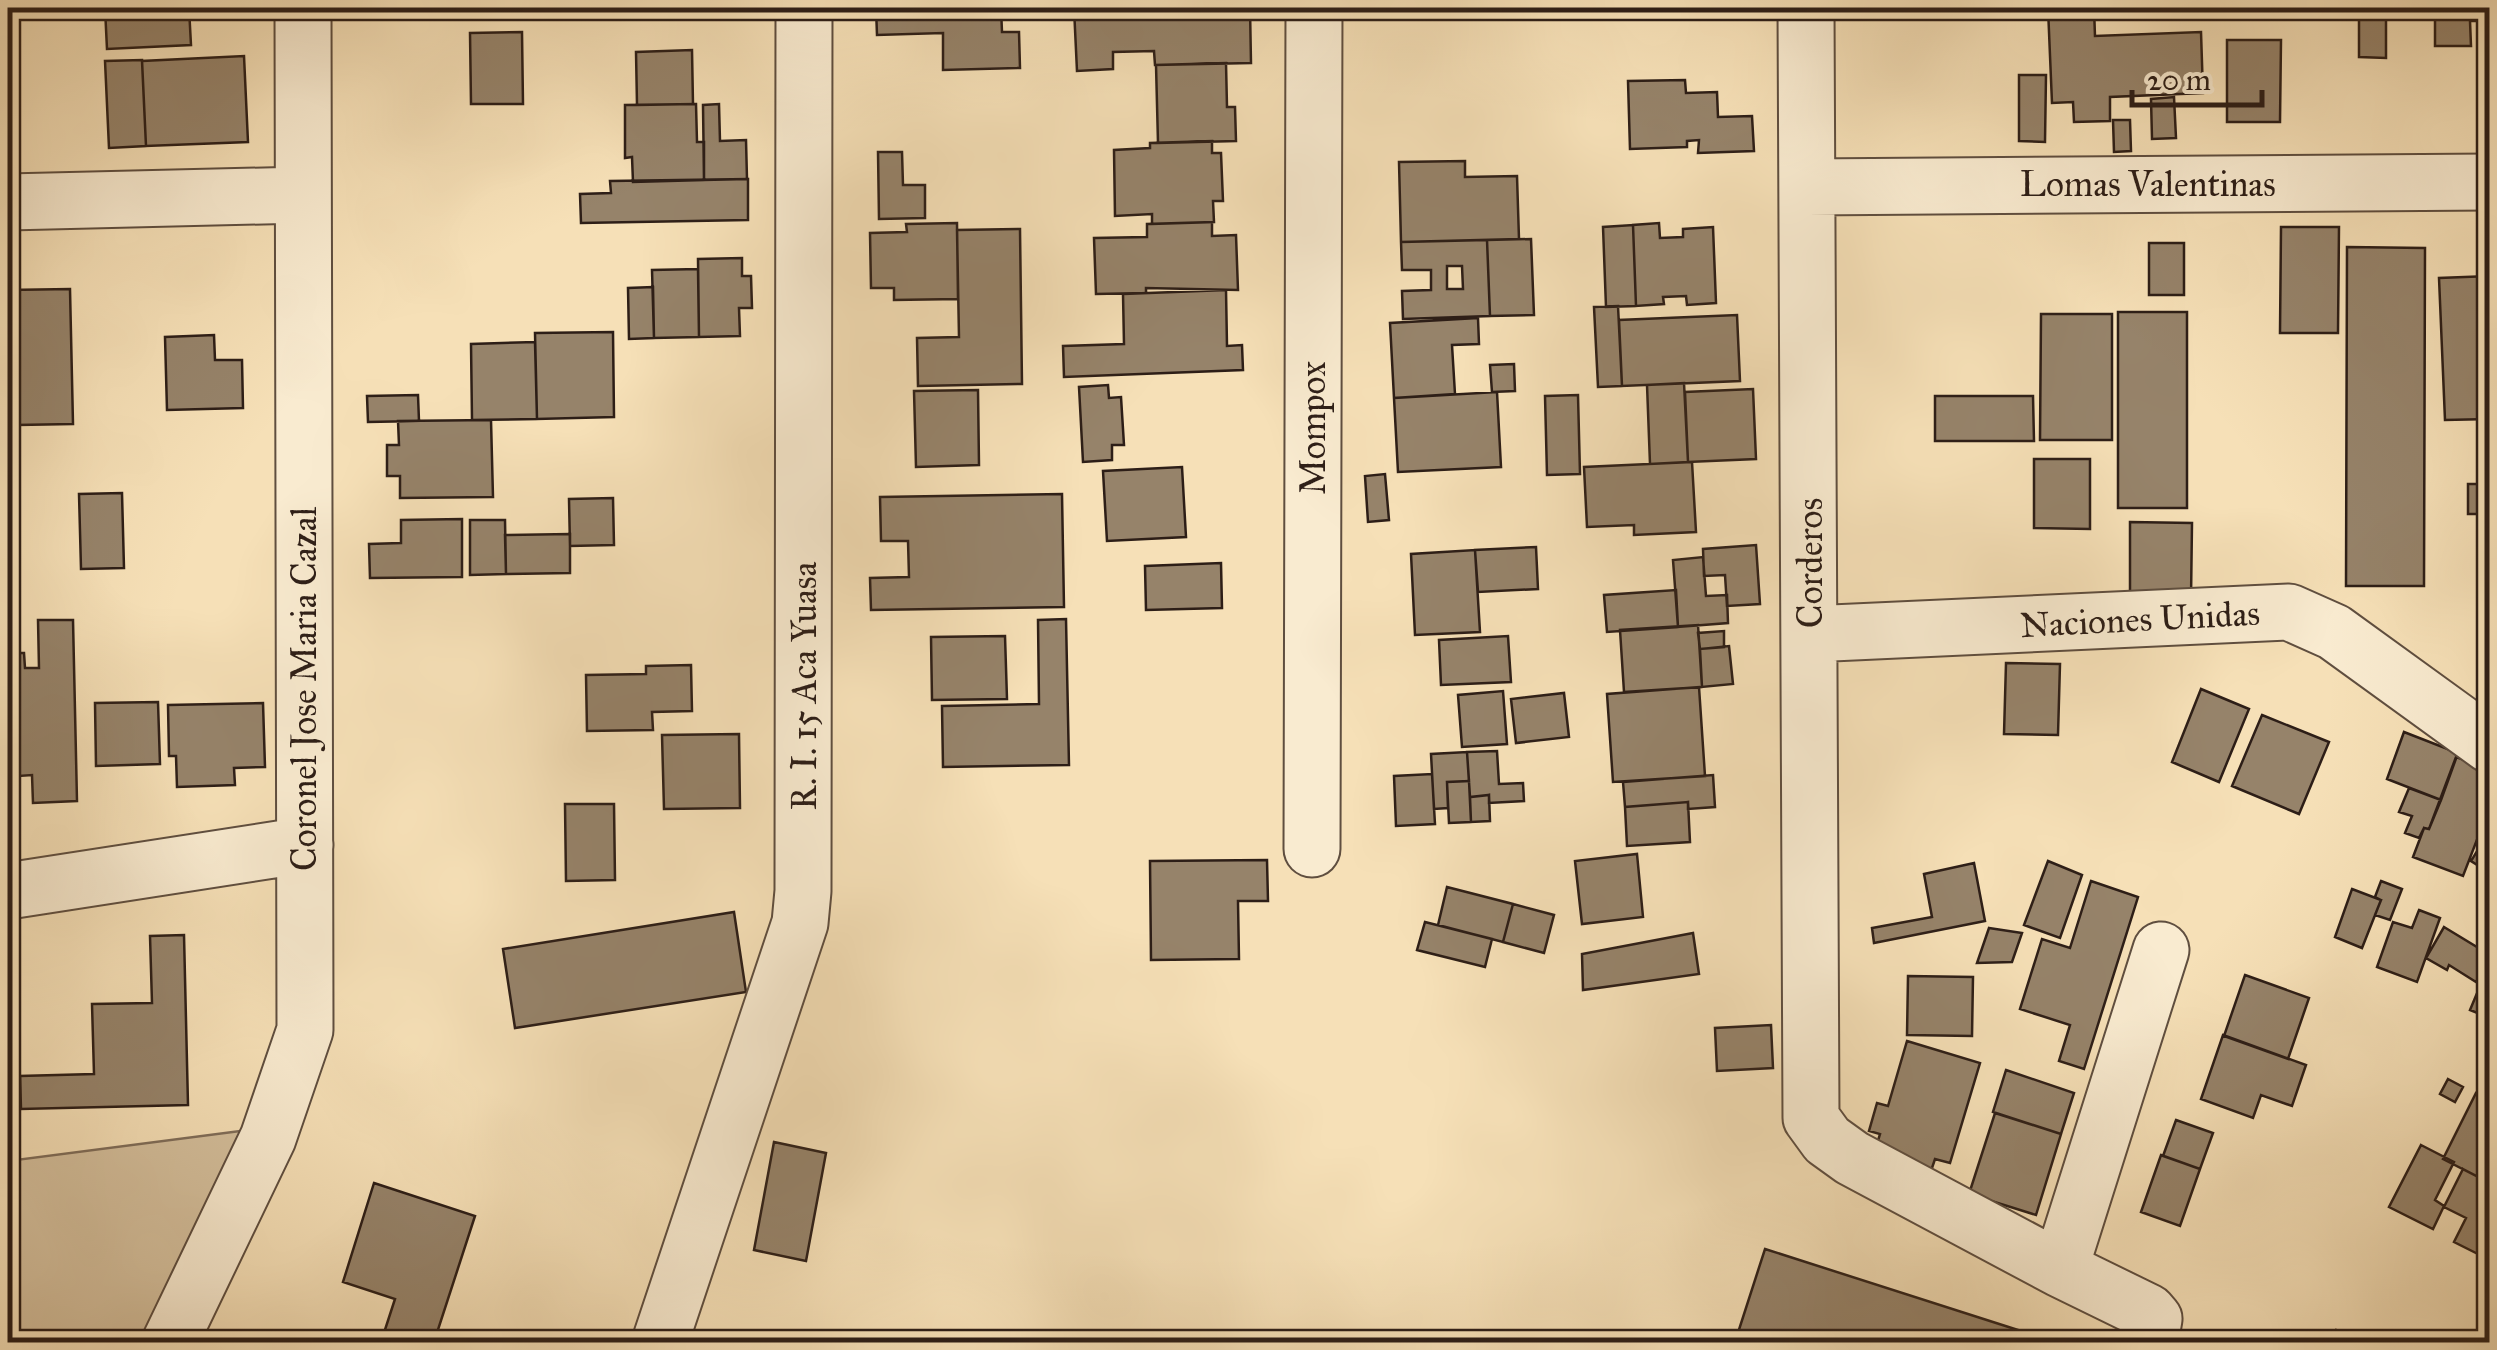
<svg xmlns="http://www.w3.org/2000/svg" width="2497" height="1350" font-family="'IM FELL Great Primer',serif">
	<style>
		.green { fill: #d4bf9c; stroke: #806e5a; stroke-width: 2.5 }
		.building { fill: #96836a; stroke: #2d1e17; stroke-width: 2.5; fill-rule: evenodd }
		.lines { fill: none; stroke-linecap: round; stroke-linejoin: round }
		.minor-casing { stroke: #5f4e3f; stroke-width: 59 }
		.minor { stroke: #f9ebd0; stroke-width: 55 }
		.labels { text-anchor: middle; stroke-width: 8; stroke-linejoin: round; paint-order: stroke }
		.street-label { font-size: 35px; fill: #2d1e17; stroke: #f9ebd0 }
	</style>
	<rect width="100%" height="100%" fill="#f6e0b7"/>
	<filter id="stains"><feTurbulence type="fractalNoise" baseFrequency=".002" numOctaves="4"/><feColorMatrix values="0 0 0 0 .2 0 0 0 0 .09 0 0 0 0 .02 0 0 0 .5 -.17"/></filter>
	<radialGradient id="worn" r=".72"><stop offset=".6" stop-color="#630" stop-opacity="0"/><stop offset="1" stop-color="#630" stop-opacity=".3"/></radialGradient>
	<!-- green -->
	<path class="green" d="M248,1130L160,1342H8V1161Z"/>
	<!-- building -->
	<path class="building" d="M105,8H189L191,45L107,49Z
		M876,8H1001L1002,32H1019L1020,68L943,70V33L877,35Z
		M1074,8H1250L1251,63L1155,65L1154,51L1113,52V69L1077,71Z
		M2048,8H2094L2095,36L2201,32L2203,93L2110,97V121L2074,122L2073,102L2052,103Z
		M2359,8H2425V15H2386V58L2359,57Z
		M2435,8H2490V21H2470L2471,46H2435Z
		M522,32L523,104H471L470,33Z
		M2227,40H2281L2280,122H2227Z
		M692,50L693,104L637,105L636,52Z
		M244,56L248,142L146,146L142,61Z
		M142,60L146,146L109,148L105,61Z
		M1226,63L1227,107H1235L1236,141L1158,143L1156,65Z
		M2019,75H2046L2045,142L2019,141Z
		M1685,80L1686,93L1717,92L1718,117L1752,116L1754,151L1698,153L1699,140L1687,141V147L1630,149L1628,81Z
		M2174,97L2176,138L2152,139L2151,99Z
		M696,104L697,142H704V180L633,182L632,157L625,158V105Z
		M719,104L720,141L746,140L747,179L704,180L703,105Z
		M2113,120H2130L2131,151L2114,152Z
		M1212,141V153H1221L1223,201H1213L1214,222L1152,224V214L1115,216L1114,150L1150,148V143Z
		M878,152H902L903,185H925V218L879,219Z
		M1465,161V177L1517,176L1519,239L1401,242L1399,162Z
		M748,179V220L581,223L580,194L611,193L610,181Z
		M1212,222V236L1236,235L1238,290L1146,288V293L1096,294L1094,238L1147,237V224Z
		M957,223L958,299L894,300V288H871L870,233L907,232L906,224Z
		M1659,223L1660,238L1683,237V229L1713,227L1716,303L1687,305L1686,296L1663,297L1664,304L1636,306L1633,225Z
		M1633,225L1636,306L1606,307L1603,227Z
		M2281,227H2339L2338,333H2280Z
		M1020,229L1022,384L918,386L917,338L959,337L957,230Z
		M1531,239L1534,315L1490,316L1487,240Z
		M1487,240L1490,316L1403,319L1402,291L1431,290V270H1402L1401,242ZM1447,266H1462L1463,289H1447Z
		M2149,243H2184V295H2149Z
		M2347,247L2425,248L2424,586H2346Z
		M742,258V276H751L752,308H739L740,336L699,337L698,259Z
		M698,269L699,337L654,338L652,270Z
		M2490,276V419L2445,420L2439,278Z
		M653,287L654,338L629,339L628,288Z
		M70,289L73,424L17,425V440H8V290Z
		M1226,290L1227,346L1242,345L1243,370L1064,377L1063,346L1124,344L1123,294Z
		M1618,306L1622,386L1598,387L1594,307Z
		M2118,312H2187V508H2118Z
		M2041,314H2112V440H2040Z
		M1737,315L1740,381L1622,386L1619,320Z
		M1478,318L1479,344L1452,345L1455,394L1394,398L1390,323Z
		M613,332L614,417L537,419L535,333Z
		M214,335L215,360H242L243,408L167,410L165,337Z
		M535,342L537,419L472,420L471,344Z
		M1514,364L1515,391L1492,392L1490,365Z
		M1684,383L1688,462L1650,464L1647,385Z
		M1108,385L1109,398L1121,397L1124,445H1112V460L1083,462L1079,387Z
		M1753,389L1756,459L1688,462L1685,392Z
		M978,390L979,465L916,467L914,391Z
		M1497,392L1501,467L1398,472L1394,398Z
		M418,395L419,421L368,422L367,396Z
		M1578,395L1580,474L1547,475L1545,396Z
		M1935,396H2033L2034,441H1935Z
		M491,420L493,497L400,498V476H387V445H399L398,421Z
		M2034,459H2090V529L2034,528Z
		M1692,462L1696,532L1634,535V525L1587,527L1584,467Z
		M1182,467L1186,537L1107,541L1103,471Z
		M1385,474L1389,520L1368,522L1365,476Z
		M2468,484H2490V514H2468Z
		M122,493L124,568L81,569L79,494Z
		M1062,494L1064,607L871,610L870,578L909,577L908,541H881L880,497Z
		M613,498L614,545L570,546L569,499Z
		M462,519V577L370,578L369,544L401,543V520Z
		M470,520H505L506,574L470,575Z
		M2130,522L2192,523L2191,599H2130Z
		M570,534V573L506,574L505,535Z
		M1756,545L1760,604L1727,606L1725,575L1704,576L1703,549Z
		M1536,547L1538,589L1478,592L1475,550Z
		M1475,550L1480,632L1415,635L1411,554Z
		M1703,557L1706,596L1727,595L1728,623L1678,627L1673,560Z
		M1221,563L1222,608L1146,610L1145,566Z
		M1676,590L1678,627L1607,632L1604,595Z
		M1066,619L1069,765L943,767L942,706L1039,704L1038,620Z
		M38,620H73L77,801L33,803L32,775L19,776L17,731H8V653H24L25,668H39Z
		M1698,625L1702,687L1624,692L1620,630Z
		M1724,631V647L1700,649L1698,633Z
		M1005,636L1007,699L932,700L931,637Z
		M1508,636L1511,682L1441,685L1439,640Z
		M1729,646L1733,684L1702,687L1700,649Z
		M2006,663L2060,664L2058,735L2004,734Z
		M691,665L692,711L652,712L653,730L587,731L586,675L646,674V666Z
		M1699,687L1705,776L1613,782L1607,694Z
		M2201,689L2249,709L2219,782L2172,762Z
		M1503,691L1507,744L1462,747L1458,695Z
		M1564,693L1569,737L1516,743L1511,699Z
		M158,702L160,764L96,766L95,703Z
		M263,703L265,767L234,768L235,785L177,787L176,756H169L168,705Z
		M2262,715L2329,742L2299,814L2232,786Z
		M2404,732L2458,753L2441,800L2387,779Z
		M739,734L740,808L664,809L662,735Z
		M1497,751L1499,784L1523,783L1524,801L1489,803V795L1470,797L1467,752Z
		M1467,752L1469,781L1447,782L1448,808L1434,809L1431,754Z
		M2456,757L2490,769V806L2463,876L2413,857L2424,828L2429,829Z
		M1432,774L1435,824L1396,826L1394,776Z
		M1713,775L1715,807L1688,809V802L1625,807L1623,782Z
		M1469,781L1471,822L1449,823L1447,782Z
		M2409,788L2441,800L2429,829L2424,828L2419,838L2405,833L2412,816L2399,812Z
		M1489,795L1490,821L1471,822L1470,797Z
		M1688,802L1690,842L1627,846L1625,807Z
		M565,804H614L615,880L566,881Z
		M2490,830V873L2471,861Z
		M1637,854L1643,917L1582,924L1575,861Z
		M1267,860L1268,901H1238L1239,959L1151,960L1150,861Z
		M2048,861L2082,875L2060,938L2024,925Z
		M1974,863L1985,921L1874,943L1872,928L1932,917L1924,874Z
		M2091,881L2138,897L2084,1069L2059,1061L2070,1025L2020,1009L2042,939L2070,948Z
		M2381,881L2402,889L2390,920L2375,915L2381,900L2375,897Z
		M1447,887L1513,904L1503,942L1438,925Z
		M2352,889L2381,900L2362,948L2335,937Z
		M1513,904L1554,915L1544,953L1503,942Z
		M2419,910L2440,918L2417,982L2377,967L2393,922L2412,928Z
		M734,912L746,992L515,1028L503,949Z
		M1425,922L1492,939L1485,967L1417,950Z
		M2444,927L2490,955L2476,982L2449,965L2447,970L2426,958Z
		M1989,928L2022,933L2012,962L1977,963Z
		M1693,933L1699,974L1583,990L1582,954Z
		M184,935L188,1105L21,1109L20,1076L94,1074L92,1004L152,1003L150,936Z
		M2490,962V1018L2470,1010Z
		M17,964L19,1052H8V965Z
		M2245,975L2309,998L2288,1059L2224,1036Z
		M1908,976L1973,977L1972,1036L1907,1035Z
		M1771,1025L1773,1068L1717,1071L1715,1028Z
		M2223,1035L2306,1065L2292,1106L2261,1095L2253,1118L2201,1099Z
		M1907,1041L1980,1063L1950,1163L1935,1159L1930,1174L1873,1157L1880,1134L1869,1131L1877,1103L1888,1106Z
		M2006,1070L2074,1093L2061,1134L1993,1112Z
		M2448,1079L2463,1087L2455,1102L2440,1094Z
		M2476,1093L2490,1100V1183L2443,1159Z
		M1995,1113L2061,1134L2036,1215L1969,1194Z
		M2176,1120L2213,1133L2200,1169L2163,1156Z
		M774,1142L826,1153L806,1261L754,1250Z
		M2421,1145L2454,1162L2435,1200L2444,1206L2433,1229L2389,1207Z
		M2161,1155L2200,1169L2180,1226L2141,1212Z
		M2463,1169L2490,1183V1260L2454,1242L2466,1218L2444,1207Z
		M374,1183L475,1216L434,1342H381L395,1299L343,1282Z
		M1765,1249L2040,1337L2038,1342H1735Z
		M2336,1330L2370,1342H2331Z
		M2420,1334L2443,1342H2417Z"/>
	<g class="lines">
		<!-- minor casing -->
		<g class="minor-casing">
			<path id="minor" d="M1806,8L1811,1118L1827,1140L1852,1158L2060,1269L2148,1312L2154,1319L2150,1342
				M1807,187L2490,182
				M8,202L303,195
				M1810,634L2289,612L2334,632L2490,745
				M1312,849L1314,8
				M8,891L305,845
				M2060,1269L2161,950
				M170,1342L268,1138L305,1030L303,8
				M660,1342L800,923L803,891L804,8"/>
		</g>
		<!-- minor -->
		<use href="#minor" class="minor"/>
	</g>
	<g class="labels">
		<!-- street labels -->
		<g class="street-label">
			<text x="2148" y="196">Lomas Valentinas</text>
			<text transform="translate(1313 428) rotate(-90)" y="12">Mompox</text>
			<text transform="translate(1810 563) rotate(-90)" y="12">Corderos</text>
			<text transform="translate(2140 619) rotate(-3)" y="12">Naciones Unidas</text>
			<text transform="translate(804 686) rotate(-90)" y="12">R. I. 15 Aca Yuasa</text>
			<text transform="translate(304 689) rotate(-90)" y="12">Coronel Jose Maria Cazal</text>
		</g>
	</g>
	<!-- margin -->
	<rect width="2497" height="1350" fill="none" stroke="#f6e0b7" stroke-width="40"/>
	<rect x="10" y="10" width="2477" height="1330" fill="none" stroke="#2d1e17" stroke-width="5"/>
	<rect x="20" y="20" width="2457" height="1310" fill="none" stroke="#2d1e17" stroke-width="2.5"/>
	<!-- scale -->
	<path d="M2132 90v15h130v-15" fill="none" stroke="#2d1e17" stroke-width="5"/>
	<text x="2147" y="90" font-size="30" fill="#2d1e17" stroke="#f9ebd0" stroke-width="8" paint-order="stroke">20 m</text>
	<rect width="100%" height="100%" filter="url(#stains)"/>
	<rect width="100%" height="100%" fill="url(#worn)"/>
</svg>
